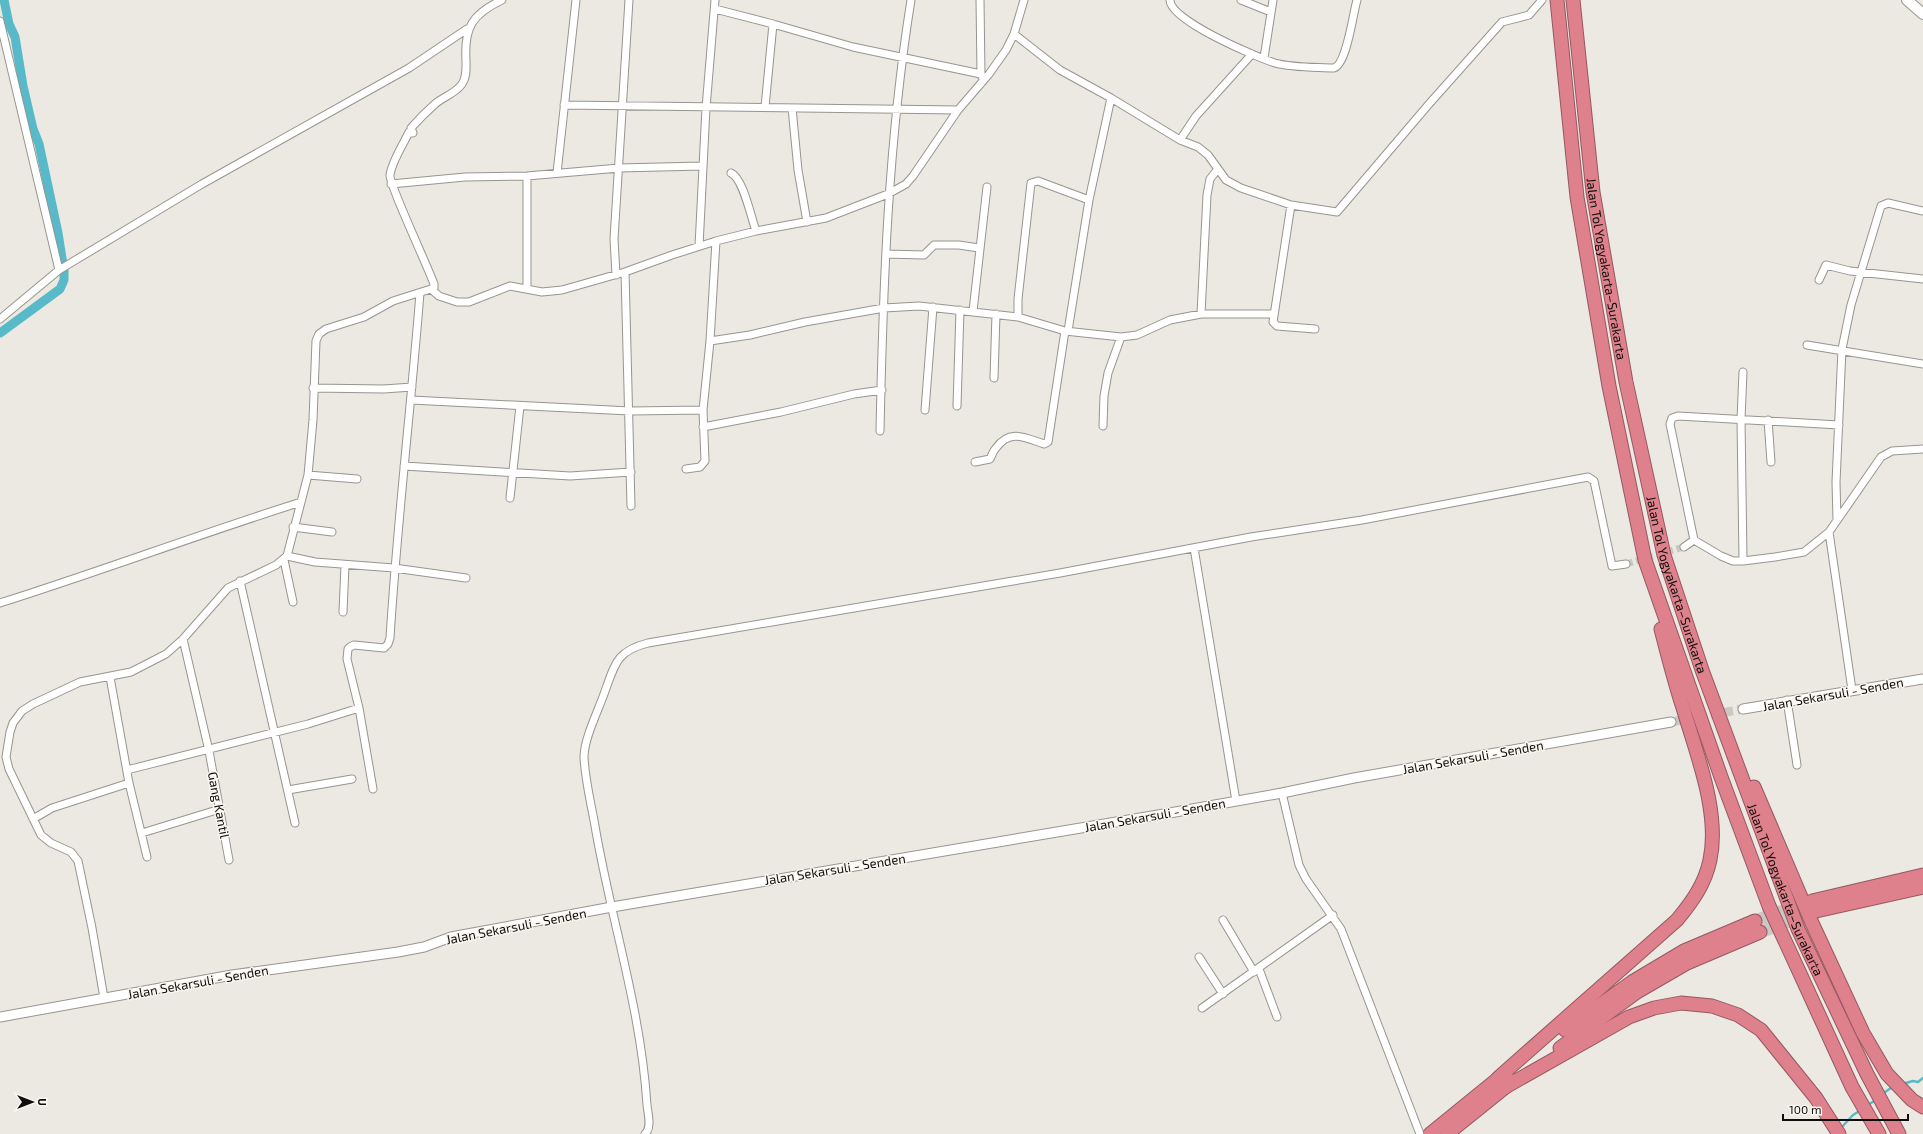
<svg xmlns="http://www.w3.org/2000/svg" width="1923" height="1134" font-family="'Exo 2',sans-serif">
	<style>
		.lines { fill: none; stroke-linecap: round; stroke-linejoin: round }
		.stream { stroke: #58b9c9; stroke-width: 2.5 }
		.canal { stroke: #58b9c9; stroke-width: 9 }
		.minor-tunnel { stroke: #cbc7c2; stroke-width: 7; stroke-dasharray: 7 3.5; stroke-linecap: butt }
		.tertiary-tunnel { stroke: #cbc7c2; stroke-width: 9; stroke-dasharray: 9 4.5; stroke-linecap: butt }
		.motorway-tunnel { stroke: #cbc7c2; stroke-width: 13; stroke-dasharray: 13 6; stroke-linecap: butt }
		.minor-casing { stroke: #98958f; stroke-width: 9 }
		.tertiary-casing { stroke: #98958f; stroke-width: 11 }
		.secondary-casing { stroke: #98958f; stroke-width: 12 }
		.motorway-casing { stroke: #95585f; stroke-width: 15 }
		.minor { stroke: #fff; stroke-width: 7 }
		.tertiary { stroke: #fff; stroke-width: 9 }
		.secondary { stroke: #fff; stroke-width: 10 }
		.motorway { stroke: #de818c; stroke-width: 13 }
		.labels { text-anchor: middle; stroke-width: 3; stroke-linejoin: round; paint-order: stroke }
		.street-label { font-size: 13px; fill: #0e0d0b; stroke: #f9f5ef }
	</style>
	<rect width="100%" height="100%" fill="#ece8e2"/>
	<g class="lines">
		<!-- stream -->
		<path class="stream" d="M1902,1084L1913,1081L1918,1082L1923,1078
			M1882,1094L1894,1086
			M1866,1106L1876,1100
			M1841,1128L1853,1115L1861,1110"/>
		<!-- canal -->
		<path class="canal" d="M0,333L60,289L64,280V271L58,233L39,144L33,129L23,86L15,37L9,24L4,0"/>
		<!-- minor-tunnel -->
		<path class="minor-tunnel" d="M1626,564L1684,547"/>
		<!-- tertiary-tunnel -->
		<path class="tertiary-tunnel" d="M1671,722L1743,709"/>
		<!-- motorway-tunnel -->
		<path class="motorway-tunnel" d="M1755,921L1800,905
			M1760,932L1816,911"/>
		<!-- minor casing -->
		<g class="minor-casing">
			<path id="minor" d="M980,0L981,74L982,77
				M1170,0C1169,20 1256,57 1275,63C1293,68 1315,67 1334,68C1347,64 1353,13 1357,0
				M1241,0L1271,12
				M715,9L773,24L853,47L981,74
				M0,21L59,270
				M1014,34L1060,70L1111,98L1180,140L1198,147L1208,155L1226,180L1241,188L1291,205L1337,212L1429,104L1502,22L1529,15L1542,0
				M1264,58L1273,0
				M564,105L958,110
				M765,107L773,24
				M792,108L798,170L807,222
				M1180,140L1196,116L1252,54
				M557,173L576,0
				M731,173C743,178 751,217 756,231
				M391,184L465,177L527,176L619,168L702,166
				M1291,205L1273,322L1277,326L1315,329
				M699,246L706,108L715,0
				M886,254L924,255L934,245H959L979,248
				M625,272L631,506
				M616,275L614,239L629,0
				M1819,280L1826,265L1850,271L1923,279
				M431,289L439,296L457,302H469L510,286L542,292L562,290L625,272L672,255L716,241L756,231L826,218L888,194L906,184L913,176L958,110L989,74L1006,50L1014,34L1024,0
				M527,289V176
				M973,311L987,187
				M1201,314L1207,195L1210,179L1218,169
				M1018,317V299L1031,183L1038,181L1089,200
				M0,319L59,270L202,184L409,68L467,29
				M1068,331L1089,200L1111,98
				M710,341L750,335L805,322L884,308L919,306L1018,317L1065,331L1121,337L1137,335L1170,320L1201,314H1273
				M1807,345L1923,364
				M1743,372L1741,419L1743,561
				M994,378L996,314
				M313,388L384,389L412,387
				M411,400L630,411L703,410
				M957,406L960,310
				M925,410L933,307
				M1768,420L1771,462
				M1103,426L1104,396L1108,373L1121,337
				M703,427L781,412L854,394L882,390
				M880,431C883,287 888,143 911,0
				M975,462L990,459C992,455 993,451 996,448C1010,428 1026,438 1044,444L1048,442L1065,331
				M404,466L570,476L631,472
				M686,469L700,467L705,461L703,410L710,341L716,241
				M308,475L357,479
				M510,498L520,406
				M1837,520L1836,482L1842,349L1851,305L1881,206L1888,203L1923,211
				M293,527L332,532
				M1829,532L1852,690
				M1694,540L1670,424L1672,418L1678,416L1839,425
				M1684,547L1694,540L1721,556L1733,561H1743L1775,557L1804,552L1829,532L1881,457L1892,451L1923,449
				M1194,548L1236,801
				M287,556L315,562L394,568L466,578
				M284,560L293,602
				M240,581L295,823
				M0,603C101,571 200,534 301,502
				M343,612L345,565
				M183,639L209,751L229,860
				M110,677L129,783L147,857
				M1787,700L1797,765
				M127,770L308,724L359,708
				M373,789L359,708L347,659L348,649L350,647L354,645L384,648L388,644L390,638C397,523 411,408 420,293
				M288,790L352,779
				M1282,793L1299,865L1306,879L1341,929L1420,1134
				M33,819L52,808L129,783
				M142,833L220,809
				M1223,920L1254,972
				M1199,957L1223,994
				M1259,969L1277,1017
				M104,998L92,928L78,861L71,852L51,843L41,835L9,769L6,757L10,732L13,723L22,711L33,704L80,682L131,672L166,654L183,639L228,588L276,565L287,556L308,475L313,420L316,341L319,334L326,329L364,317L393,301L434,288V284C428,267 389,184 390,175C392,161 403,145 409,132L413,133L411,128C419,119 427,111 435,104C444,96 455,94 462,84C467,77 466,68 466,60C464,28 472,14 502,0
				M1202,1008L1333,915
				M645,1134C652,1128 648,1114 647,1105C641,1009 611,920 595,826C591,803 585,780 584,757C584,739 598,711 604,694C615,664 616,651 648,643L1060,573L1251,537L1362,520L1588,477L1594,481L1612,566L1626,564"/>
		</g>
		<!-- tertiary casing -->
		<g class="tertiary-casing">
			<path id="tertiary" d="M1743,709L1923,679
				M0,1017L232,975L398,952L424,947L451,937L612,907L1164,814L1282,793L1354,778L1671,722"/>
		</g>
		<!-- secondary casing -->
		<g class="secondary-casing">
			<path id="secondary" d="M1907,0L1923,14"/>
		</g>
		<!-- motorway casing -->
		<g class="motorway-casing">
			<g id="motorway">
				<path d="M1557,0L1577,197L1609,386L1645,560L1721,777L1769,906L1852,1087L1879,1134"/>
				<path id="s1" d="M1573,0L1593,192L1626,382L1664,555L1702,670L1798,929L1867,1074L1899,1134"/>
				<path d="M1754,787L1812,923L1863,1033L1887,1074L1912,1100L1923,1107"/>
				<path d="M1812,901L1923,875"/>
				<path d="M1816,911L1923,887"/>
				<path d="M1565,1030L1632,982L1684,951L1755,921"/>
				<path d="M1560,1048L1637,992L1687,963L1760,932"/>
				<path d="M1498,1078L1677,920C1692,902 1705,884 1710,860C1720,813 1697,755 1684,711C1675,684 1668,656 1661,629"/>
				<path d="M1507,1086L1629,1017L1654,1008L1681,1003L1712,1006L1738,1015L1761,1030L1816,1098L1839,1134"/>
				<path d="M1430,1134L1505,1073"/>
				<path d="M1447,1134L1513,1081"/>
			</g>
		</g>
		<!-- minor -->
		<use href="#minor" class="minor"/>
		<!-- tertiary -->
		<use href="#tertiary" class="tertiary"/>
		<!-- secondary -->
		<use href="#secondary" class="secondary"/>
		<!-- motorway -->
		<use href="#motorway" class="motorway"/>
	</g>
	<g class="labels">
		<!-- street labels -->
		<g class="street-label">
			<text dy="5" stroke="none"><textPath href="#s1" startOffset="271">Jalan Tol Yogyakarta–Surakarta</textPath></text>
			<text dy="5" stroke="none"><textPath href="#s1" startOffset="595">Jalan Tol Yogyakarta–Surakarta</textPath></text>
			<text transform="translate(1833 694) rotate(-10)" y="5">Jalan Sekarsuli - Senden</text>
			<text transform="translate(1473 757) rotate(-10)" y="5">Jalan Sekarsuli - Senden</text>
			<text transform="translate(219 805) rotate(79)" y="5">Gang Kantil</text>
			<text transform="translate(1155 815) rotate(-10)" y="5">Jalan Sekarsuli - Senden</text>
			<text transform="translate(835 869) rotate(-9)" y="5">Jalan Sekarsuli - Senden</text>
			<text dy="5" stroke="none"><textPath href="#s1" startOffset="919">Jalan Tol Yogyakarta–Surakarta</textPath></text>
			<text transform="translate(516 926) rotate(-11)" y="5">Jalan Sekarsuli - Senden</text>
			<text transform="translate(198 982) rotate(-10)" y="5">Jalan Sekarsuli - Senden</text>
		</g>
	</g>
	<!-- north arrow -->
	<g transform="translate(32 1102) rotate(90)" stroke="#f9f5ef" stroke-width="3" paint-order="stroke">
	<path d="M0-3L7 15L0 10L-7 15Z" fill="#0e0d0b"/>
	<text y="-6" font-size="11" font-weight="bold" text-anchor="middle" fill="#0e0d0b">U</text>
	</g>
	<!-- scale -->
	<path d="M1783 1114v6h125v-6" fill="none" stroke="#0e0d0b" stroke-width="2"/>
	<text x="1789" y="1114" font-size="12" fill="#0e0d0b" stroke="#f9f5ef" stroke-width="3" paint-order="stroke">100 m</text>
</svg>
